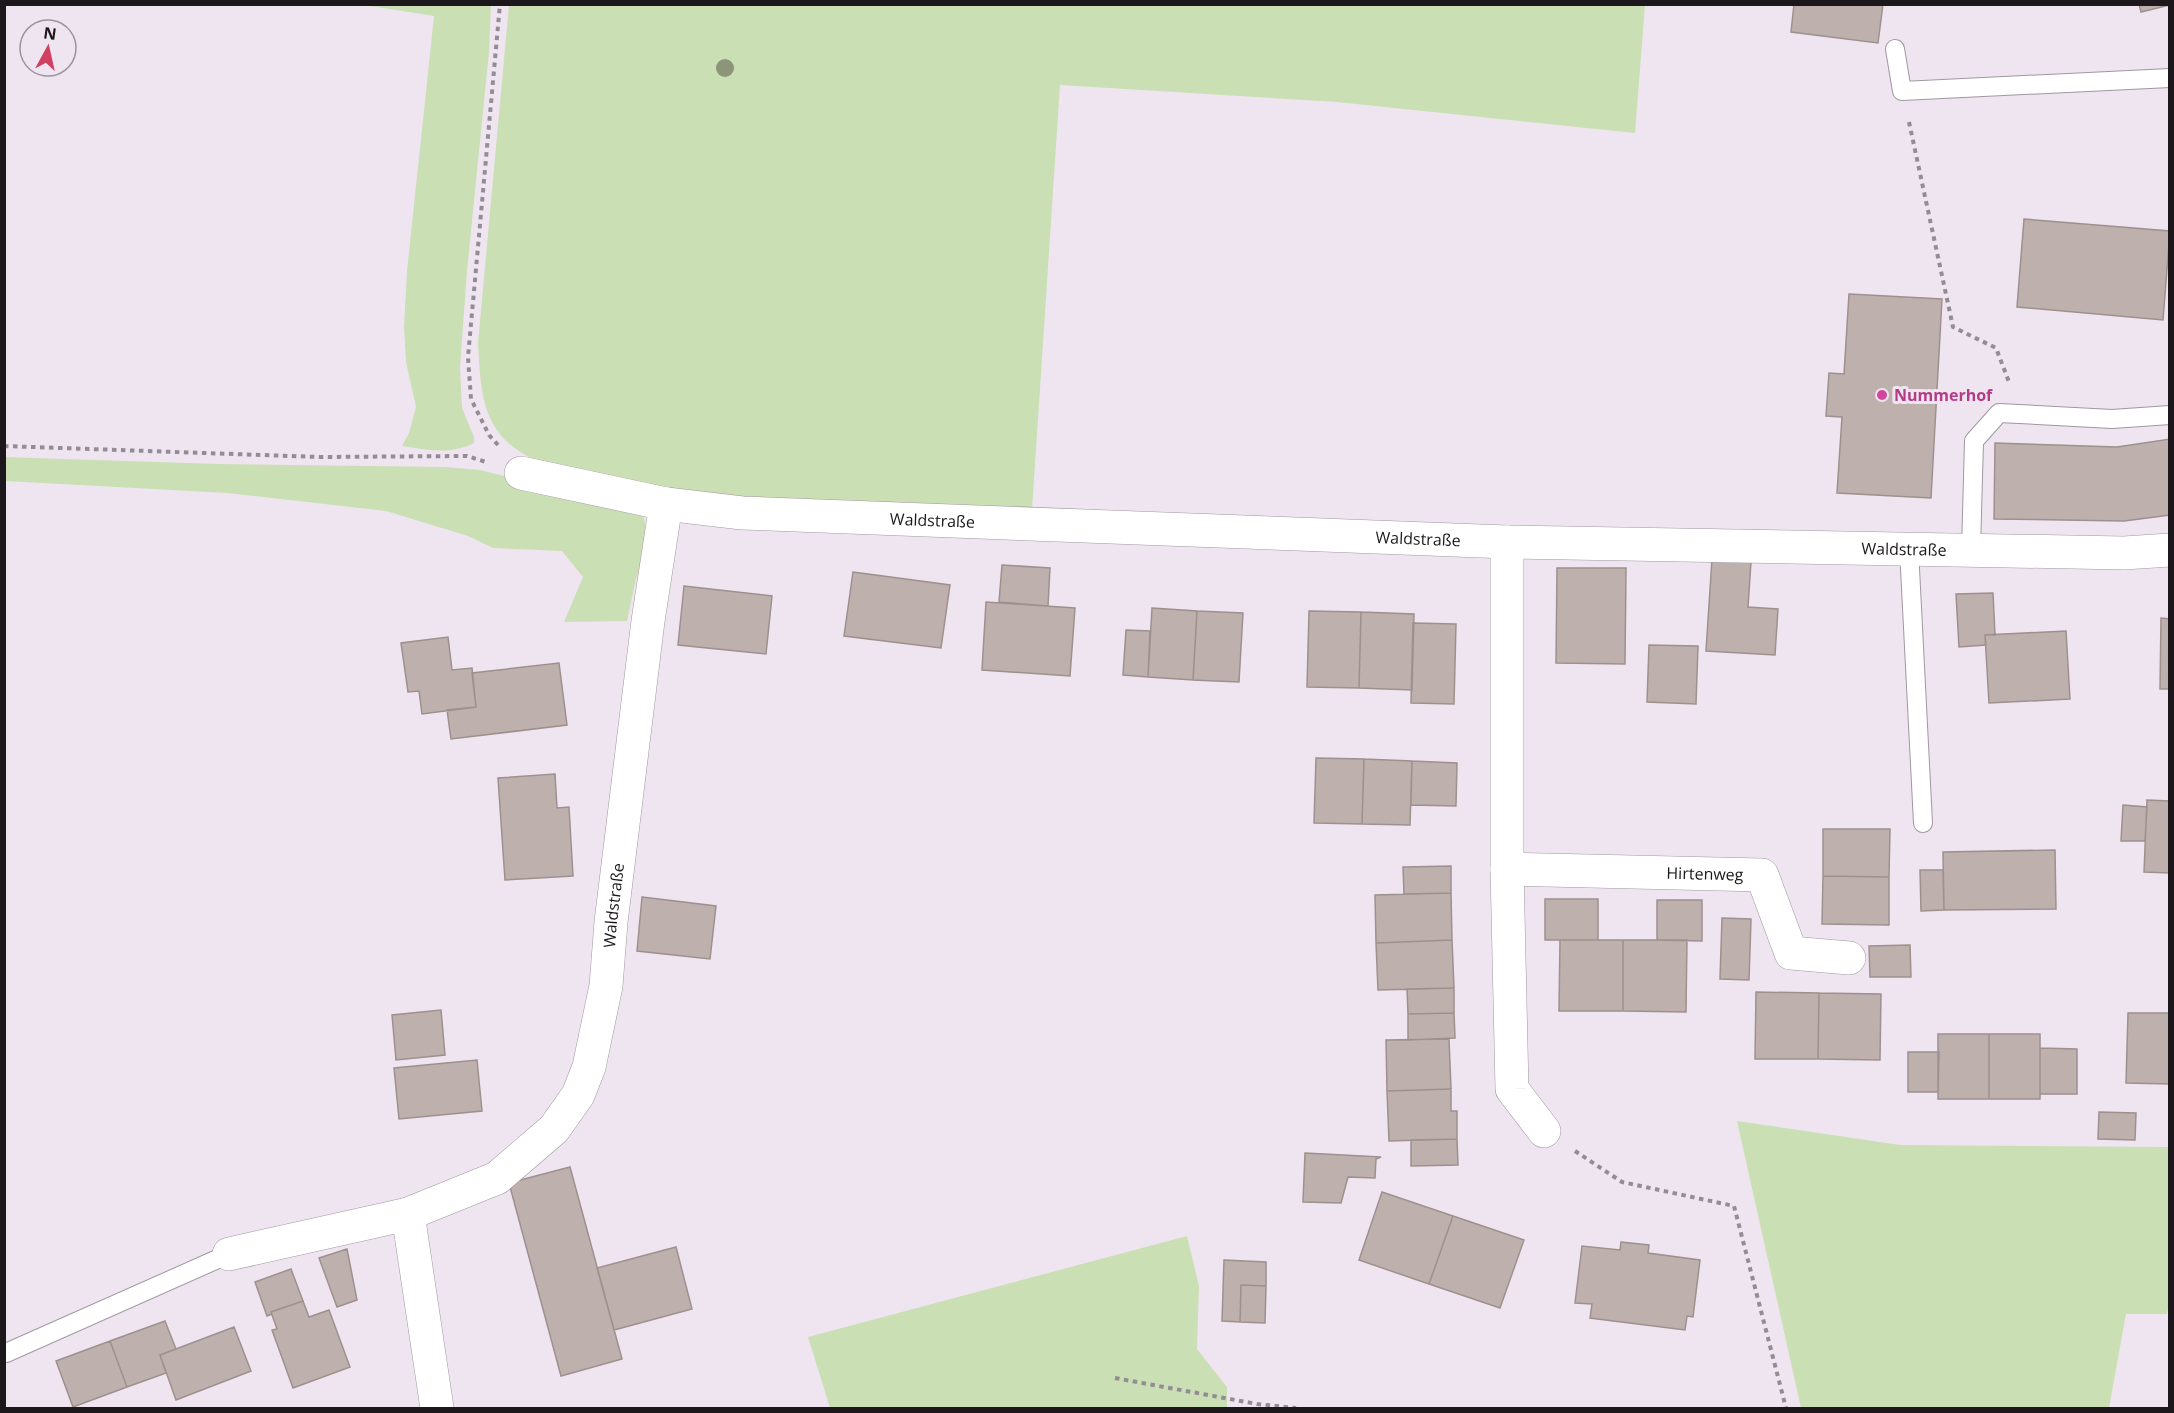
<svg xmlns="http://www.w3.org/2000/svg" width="2174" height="1413" font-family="'Open Sans',sans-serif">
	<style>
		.green { fill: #cbdfb4 }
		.building { fill: #beb0ad; stroke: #9e908e; stroke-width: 1.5 }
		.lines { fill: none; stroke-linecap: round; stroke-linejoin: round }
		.service-casing { stroke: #a097a1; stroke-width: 20 }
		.minor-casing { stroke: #a097a1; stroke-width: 34 }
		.path { stroke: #938c94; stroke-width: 4; stroke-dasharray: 4.5 4.5; stroke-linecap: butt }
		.service { stroke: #fff; stroke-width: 18 }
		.minor { stroke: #fff; stroke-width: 33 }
		.tree { fill: #8c9479 }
		.hotel-dot { fill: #d1479c; stroke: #efe5f0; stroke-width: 2 }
		.labels { text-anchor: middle; stroke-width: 6; stroke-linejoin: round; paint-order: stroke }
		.hotel-label { font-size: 16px; font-weight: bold; fill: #b23c85; stroke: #efe5f0; text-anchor: start }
		.street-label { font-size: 16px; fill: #1b171b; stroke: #efe5f0 }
	</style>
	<rect width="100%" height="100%" fill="#efe5f0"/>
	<!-- green -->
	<path class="green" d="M364,5H491L489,52L467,271L460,367L462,408L474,437V443C451,455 427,450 402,446L409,433L416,407L406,362L404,327L407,271L434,16Z
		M509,5H1645L1635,133L1337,102L1060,85L1032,510L703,495L542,463C483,439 481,400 478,343Z
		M4,457L219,464L446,467L480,470L639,510L644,518L648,541L636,579L627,621L564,622L583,577L562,551L493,548L468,536L386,511L227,493L5,481Z
		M1737,1121L1900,1145L2169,1147L2170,1299L2167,1314H2126L2109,1408H1801Z
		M1187,1236L1199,1286L1197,1349L1227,1387V1408H830L808,1337Z"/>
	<!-- building -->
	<path class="building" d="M1794,4H1883L1878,43L1791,32Z
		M2139,4H2170V5L2141,12Z
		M2024,219L2170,231L2163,320L2017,307Z
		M1849,294L1942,299L1931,498L1837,493L1842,417L1826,416L1829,373L1844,374Z
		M2170,439V515L2124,521L1994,519L1995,443L2117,447Z
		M1712,559L1751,562L1748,607L1778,609L1775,655L1706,651Z
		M1002,565L1050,568L1048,606L999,602Z
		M1557,568H1626L1625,664L1556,663Z
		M853,572L950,585L941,648L844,636Z
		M684,586L772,596L766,654L678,645Z
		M1993,593L1995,635H1985L1986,645L1959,647L1956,594Z
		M986,602L1075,608L1070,676L982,670Z
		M1152,608L1197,611L1193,680L1148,677Z
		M1197,611L1243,613L1239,682L1193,680Z
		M1309,611L1361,612L1359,688L1307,687Z
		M1361,612L1414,614L1412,690L1359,688Z
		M2161,618L2170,619V689H2160Z
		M1413,623L1456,624L1454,704L1411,703Z
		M1126,630L1150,631L1148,677L1123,675Z
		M2066,631L2070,699L1989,703L1985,635Z
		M448,637L452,670L472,668L476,707L422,714L419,691L408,692L401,643Z
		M1649,645L1698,646L1696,704L1647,702Z
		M559,663L567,725L451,739L447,710L476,707L472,673Z
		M1316,758L1364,759L1362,824L1314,823Z
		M1364,759L1412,761L1410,825L1362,824Z
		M1412,761L1457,763L1456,806L1411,805Z
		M555,774L557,808L569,807L573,876L505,880L498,778Z
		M2147,800L2170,801V873L2144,872Z
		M2123,805L2147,807L2145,841H2121Z
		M1823,829H1890L1889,877L1823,876Z
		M2055,850L2056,909L1944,910L1943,852Z
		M1451,866V893L1404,894L1403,867Z
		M1920,870H1943L1944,910L1921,911Z
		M1823,876L1889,877V925L1822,924Z
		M1451,893L1452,940L1376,943L1375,895Z
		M642,897L716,906L710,959L637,951Z
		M1545,899H1598V940H1545Z
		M1657,900H1702V941L1657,940Z
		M1722,918L1751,919L1749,980L1720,979Z
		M1452,940L1454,988L1378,990L1376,943Z
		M1560,940H1623V1011H1559Z
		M1623,940H1687L1686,1012L1623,1011Z
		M1910,945L1911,977H1870L1869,946Z
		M1454,988V1013L1408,1014L1407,989Z
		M1756,992L1819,993L1818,1059H1755Z
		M1819,993L1881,994L1880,1060L1818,1059Z
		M441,1010L445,1055L396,1060L392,1015Z
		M1454,1013L1455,1038L1408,1040V1014Z
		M2128,1013H2170V1084L2126,1083Z
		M1938,1034H1989V1099H1938Z
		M1989,1034H2040V1099H1989Z
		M1449,1039L1451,1089L1387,1091L1386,1040Z
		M2040,1048L2077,1049V1094H2040Z
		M1908,1052H1939L1938,1092H1908Z
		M477,1060L482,1111L399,1119L394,1068Z
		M1451,1089V1111H1457V1139L1389,1141L1387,1091Z
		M2099,1112L2136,1113L2135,1140L2098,1139Z
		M1457,1139L1458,1165L1411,1166V1140Z
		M1305,1153L1381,1157L1376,1159L1375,1178L1348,1177L1341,1203L1303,1202Z
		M570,1167L622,1359L561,1376L509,1183Z
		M1382,1192L1453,1216L1429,1284L1359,1260Z
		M1453,1216L1524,1240L1500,1308L1429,1284Z
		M1621,1242L1649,1245L1648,1253L1700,1260L1693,1317L1687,1316L1685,1330L1590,1318L1592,1304L1575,1303L1582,1246L1620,1250Z
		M676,1247L692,1309L614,1330L597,1268Z
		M347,1249L357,1300L337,1307L319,1258Z
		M1224,1260L1266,1262V1286L1241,1285L1240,1322L1222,1321Z
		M291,1269L303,1301L271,1312L272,1314L267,1316L255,1282Z
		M1241,1285L1266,1286L1265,1323L1240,1322Z
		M303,1301L309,1317L329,1310L350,1367L293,1388L272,1330L277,1329L271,1312Z
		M165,1321L176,1349L160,1355L166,1373L127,1387L110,1341Z
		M234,1327L251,1371L176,1400L160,1355Z
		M110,1341L127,1387L73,1407L56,1361Z"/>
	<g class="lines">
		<!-- service casing -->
		<g class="service-casing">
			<path id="service" d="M1895,49L1902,91L2170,78
				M1909,549L1923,823
				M1971,550L1974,441L1999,413L2112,419L2170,415
				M6,1353L229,1254"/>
		</g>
		<!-- minor casing -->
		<g class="minor-casing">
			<g id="minor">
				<path d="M521,473L666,504"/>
				<path d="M1507,542V869L1512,1089L1544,1131"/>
				<path id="s1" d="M1507,869L1762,875L1791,953L1849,958"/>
				<path d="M408,1214L437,1408"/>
				<path id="s2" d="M229,1254L408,1214L497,1178L554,1129L578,1095L589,1067L606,986L611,922L648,621L666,504L742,513L1507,542L2124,553L2170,550"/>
			</g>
		</g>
		<!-- path -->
		<path class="path" d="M1909,122L1953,327L1996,348L2009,382
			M498,445L489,435L471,399L468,357L500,4
			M4,446L319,457L467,456L486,462
			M1575,1151L1622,1182L1734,1206L1786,1408
			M1115,1378L1257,1404L1296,1408"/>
		<!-- service -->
		<use href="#service" class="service"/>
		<!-- minor -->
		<use href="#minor" class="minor"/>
	</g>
	<!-- trees -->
	<circle class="tree" cx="725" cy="68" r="9"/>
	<!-- markers -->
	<circle class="hotel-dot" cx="1882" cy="395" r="6"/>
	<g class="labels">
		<!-- hotel labels -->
		<g class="hotel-label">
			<text x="1894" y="401">Nummerhof</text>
		</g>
		<!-- street labels -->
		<g class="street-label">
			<text dy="6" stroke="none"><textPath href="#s2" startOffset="1262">Waldstraße</textPath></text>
			<text dy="6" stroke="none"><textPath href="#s2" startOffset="1748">Waldstraße</textPath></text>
			<text dy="6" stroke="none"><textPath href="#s2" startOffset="2234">Waldstraße</textPath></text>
			<text dy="6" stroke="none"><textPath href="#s1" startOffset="198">Hirtenweg</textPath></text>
			<text dy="6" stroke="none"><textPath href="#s2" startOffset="590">Waldstraße</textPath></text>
		</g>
	</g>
	<!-- border -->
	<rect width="2174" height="1413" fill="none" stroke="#1b171b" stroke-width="12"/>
	<!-- north arrow -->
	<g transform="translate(48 48) rotate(8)"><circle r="28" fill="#efe5f0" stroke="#9a939b" stroke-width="1.5"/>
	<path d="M0-4.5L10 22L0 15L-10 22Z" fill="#cf4061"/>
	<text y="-9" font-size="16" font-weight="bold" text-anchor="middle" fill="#1b171b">N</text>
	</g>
</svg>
